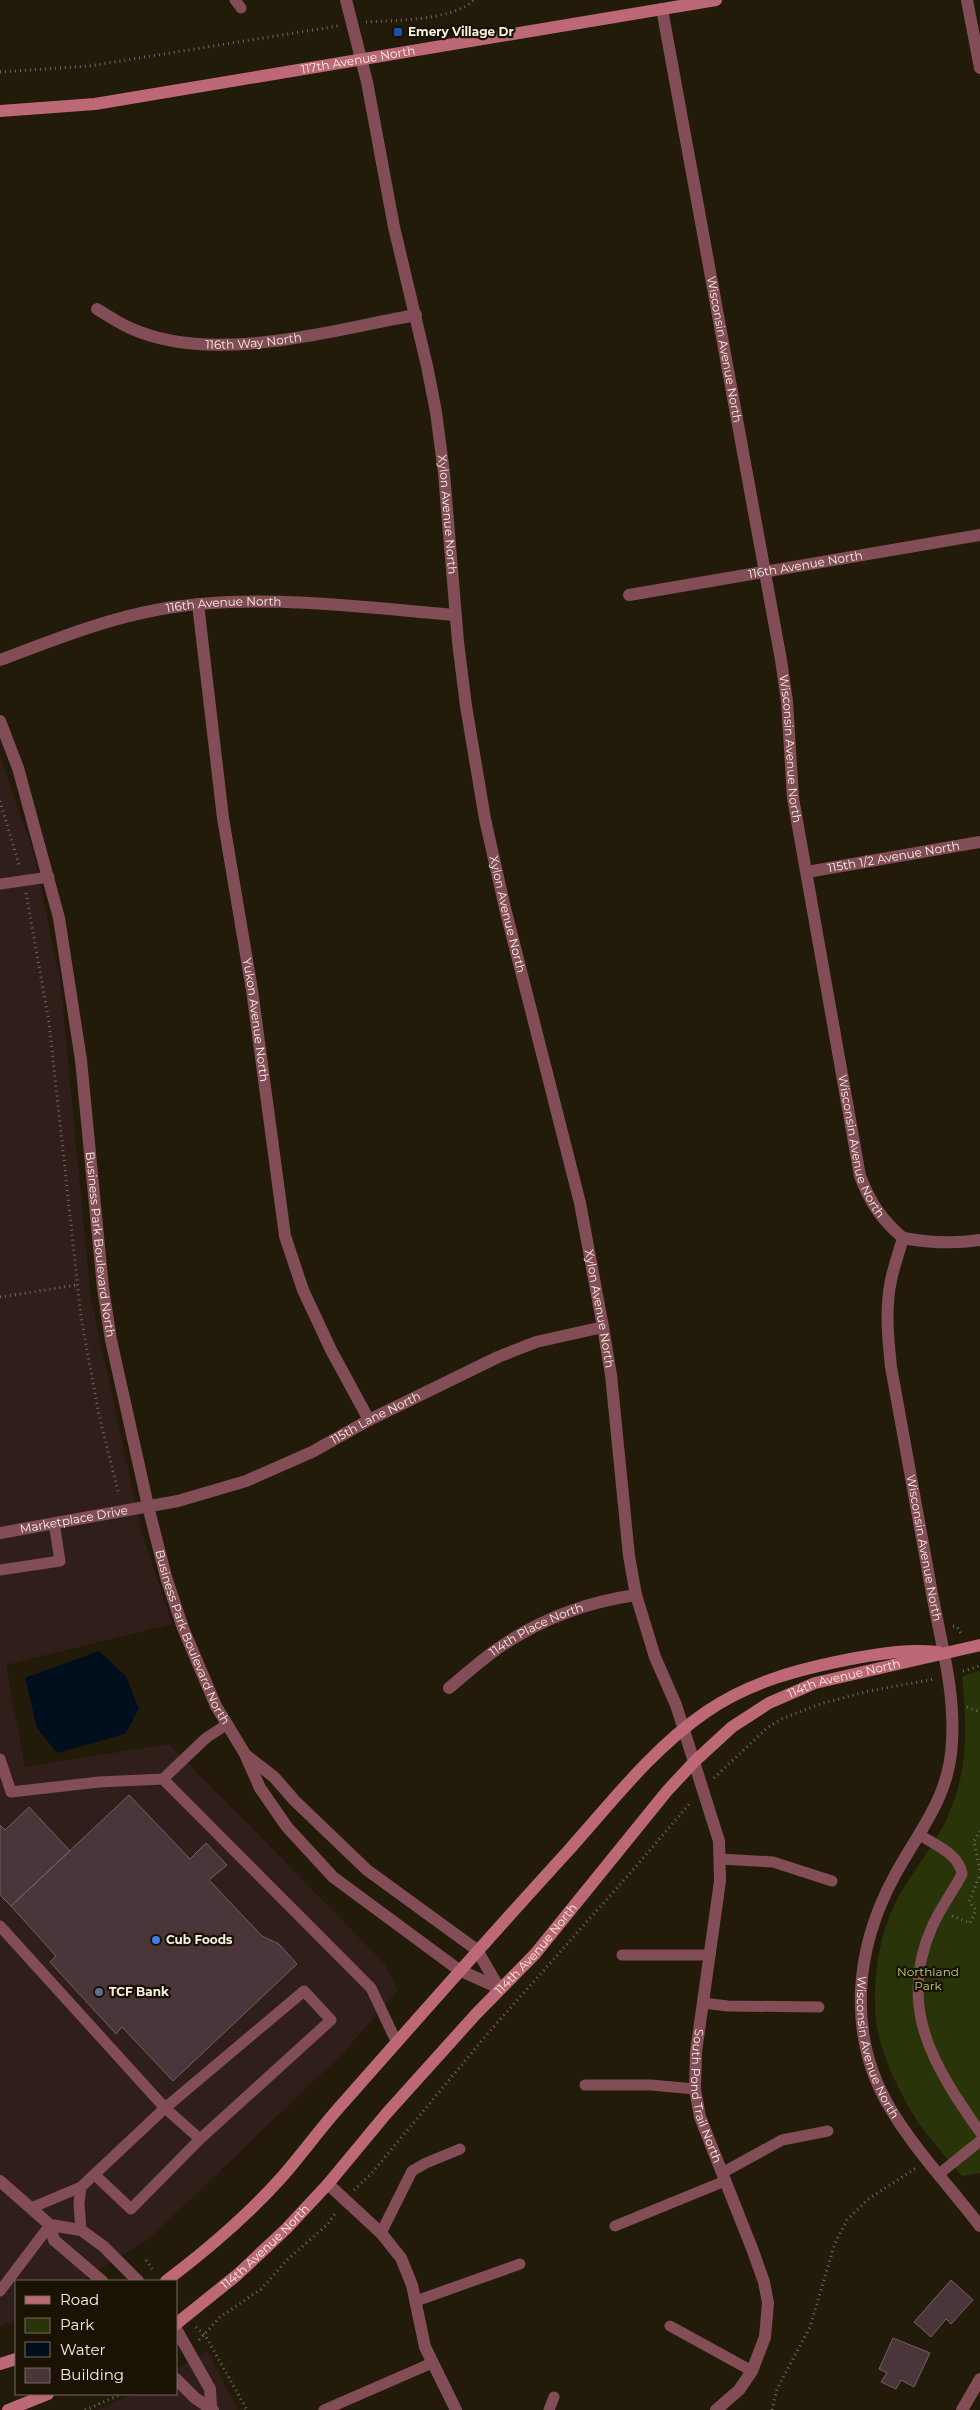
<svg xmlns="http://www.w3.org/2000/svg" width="980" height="2410" font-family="Montserrat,sans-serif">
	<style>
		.commercial { fill: #301e1a }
		.green { fill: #293509 }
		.water { fill: #000f1e }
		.building { fill: #4a353b; stroke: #755d64 }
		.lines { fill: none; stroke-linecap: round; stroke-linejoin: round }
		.path { stroke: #716a5b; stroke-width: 3; stroke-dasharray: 1 4; stroke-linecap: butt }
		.lane { stroke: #824d56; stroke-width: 11 }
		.street { stroke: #824d56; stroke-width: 12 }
		.secondary { stroke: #bd6876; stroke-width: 12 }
		.transit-dot { fill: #1a4fb4; stroke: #1a1203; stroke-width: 2 }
		.shop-dot { fill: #3f7fe0; stroke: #1a1203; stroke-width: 2 }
		.service-dot { fill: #5c6f8a; stroke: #1a1203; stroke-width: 2 }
		.labels { text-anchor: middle; stroke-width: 4.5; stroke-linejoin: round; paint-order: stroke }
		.poi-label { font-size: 12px; font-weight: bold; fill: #f6f0e5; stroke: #1a1203; text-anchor: start }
		.street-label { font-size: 12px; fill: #f6f0e5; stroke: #1a1203 }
		.park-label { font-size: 12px; fill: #b6d470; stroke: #1a1203 }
	</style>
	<rect width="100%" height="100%" fill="#231b09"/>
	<!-- commercial -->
	<path class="commercial" d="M0,757L32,848L60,978L91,1299L143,1537L172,1624L6,1665L25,1767L169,1744L384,1963L398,1990L344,2052L149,2239L80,2281H16V2321L0,2326Z
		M207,2350L238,2410H97L133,2394H176V2370Z"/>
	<!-- green -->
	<path class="green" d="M980,1670V2173L962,2176C946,2156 926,2136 913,2114C897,2088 883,2057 877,2027C871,1992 878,1940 893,1908C907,1876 933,1850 947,1818C969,1770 967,1728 962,1677Z"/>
	<!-- water -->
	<path class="water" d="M99,1651L126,1676L139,1709L125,1734L57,1753L37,1728L25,1678Z"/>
	<!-- building -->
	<path class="building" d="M129,1795L190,1859L206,1843L227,1865L209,1880L262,1936L279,1944L297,1964L173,2081L122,2027L116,2034L50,1962L56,1956L11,1906Z
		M29,1807L70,1851L11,1906L0,1895V1825L5,1830Z
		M951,2280L973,2300L951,2324L946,2319L931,2337L914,2322Z
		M893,2338L930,2353L914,2387L901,2380L896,2389L881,2382L887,2373L879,2369Z"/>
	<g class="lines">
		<!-- path -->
		<path class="path" d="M366,22C396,20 452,21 474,0
			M0,72L89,66L338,26
			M0,801L20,868
			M26,893L49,1022L81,1317L99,1415L119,1495
			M0,1297L77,1285
			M953,1626L957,1627L962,1635
			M963,1671L980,1666
			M967,1707L980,1712
			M714,1778L767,1728L781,1719L820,1704L869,1691L935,1679
			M980,1831L974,1841L980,1871
			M952,1916L970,1923L976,1910L969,1902L980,1874
			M354,2190L371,2174L489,2032L632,1871L691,1802
			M146,2260L154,2272
			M196,2327L205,2335L247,2410
			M199,2340L220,2317L261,2289L287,2260L328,2224L336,2212
			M85,2410L122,2394
			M772,2410L777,2389L810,2327L835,2243L847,2220L867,2200L916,2168"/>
		<!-- lane -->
		<path class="lane" d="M235,0L241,8
			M0,884L49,877
			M0,1570L60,1561L54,1523
			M0,1759L11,1792L99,1782L163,1779L206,1738L226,1725
			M163,1779L371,1988L397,2043
			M920,1835C935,1845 959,1854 962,1874C953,1892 940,1908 932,1927C896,2008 935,2068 980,2132
			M720,1859L773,1862L832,1881
			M0,1926L165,2108L200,2139L131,2209L95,2175
			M622,1955H710
			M703,2003L728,2006L819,2007
			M585,2085H651L695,2089
			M722,2173L782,2140L828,2131
			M939,2174L980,2141
			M81,2187L165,2108L304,1991L331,2020L200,2139
			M31,2208L81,2187L79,2203L81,2230
			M615,2226L725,2181
			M381,2233L412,2171L426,2163L460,2149
			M0,2291L50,2225
			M416,2301L520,2264
			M670,2326L752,2371
			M324,2410L432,2363
			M549,2410L554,2397"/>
		<!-- street -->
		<g class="street">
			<path id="s1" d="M346,0L367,82L394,227L427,366L436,412L444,473L458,642L466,706L485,819L505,908L580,1203L603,1327L611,1375L629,1556L636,1595L655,1657L676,1705L719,1841L720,1881L696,2052L695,2089L700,2117L753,2251L764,2282L768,2303L765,2337L752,2371L739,2390L716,2410"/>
			<path d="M967,0L980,68"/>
			<path id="s2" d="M662,9L781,660L787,701L793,798L860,1176C871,1204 881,1219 903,1238"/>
			<path id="s3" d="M97,309C108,316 119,323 130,328C214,366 329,330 416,315"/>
			<path id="s4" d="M629,595L980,535"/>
			<path id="s5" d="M198,604L223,818L252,990L285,1236L303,1290L331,1350L369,1420"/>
			<path id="s6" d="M0,660C51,641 102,620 156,610C252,592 358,607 455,615"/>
			<path id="s7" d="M0,721L18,768L59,918L81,1060L103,1288L111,1340L148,1506L166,1577L183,1628L216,1706L245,1754L260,1788L287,1827L333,1877L459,1970L499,1988"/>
			<path id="s8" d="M807,872L980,842"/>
			<path id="s9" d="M903,1238C899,1252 894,1266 891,1280C885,1309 888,1339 891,1367C905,1445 919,1522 933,1599C942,1646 955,1693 952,1741C950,1797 920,1829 895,1875C855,1948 846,2034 890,2108C915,2150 950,2187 980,2226"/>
			<path d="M903,1238C930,1243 953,1244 980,1240"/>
			<path id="s10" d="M0,1533L178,1501L246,1481L312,1452L369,1420L498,1357L536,1342L603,1327"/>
			<path id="s11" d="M449,1688C465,1675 482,1659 500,1647C541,1619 587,1602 636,1595"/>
			<path d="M247,1756L274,1777L295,1801L367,1870L477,1950L499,1988"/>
			<path d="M0,2181L50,2225L81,2230L103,2246L138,2281"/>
			<path d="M328,2184L381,2233L401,2258L412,2285L425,2347L456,2410"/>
			<path d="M50,2225L54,2240L102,2281"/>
			<path d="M176,2329L210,2389L211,2407"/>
			<path d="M176,2379L195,2398L213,2410"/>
			<path d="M962,2410L980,2379"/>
		</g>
		<!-- secondary -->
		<g class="secondary">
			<path id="s12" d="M0,111L95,104L716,0"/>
			<path d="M166,2281C207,2250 247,2216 281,2178C303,2153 322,2126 344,2102C418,2018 492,1934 568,1851C611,1803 652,1749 706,1712C751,1681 803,1668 856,1658C884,1653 909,1649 938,1652"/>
			<path id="s13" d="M176,2324L237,2275L286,2229L328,2184L386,2114L476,2014L535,1954L667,1791L695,1761L732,1727L769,1703L815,1683L980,1645"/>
			<path d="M0,2364L16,2359"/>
			<path d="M8,2410L48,2394"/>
		</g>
	</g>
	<!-- markers -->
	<rect class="transit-dot" x="393" y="27" width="10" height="10" rx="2.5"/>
	<circle class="shop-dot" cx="156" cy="1940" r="5"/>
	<circle class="service-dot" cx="99" cy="1992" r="5"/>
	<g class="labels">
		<!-- poi labels -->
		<g class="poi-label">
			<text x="408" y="36">Emery Village Dr</text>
			<text x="166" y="1944">Cub Foods</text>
			<text x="109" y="1996">TCF Bank</text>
		</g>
		<!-- street labels -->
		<g class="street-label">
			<text dy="4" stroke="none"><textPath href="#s12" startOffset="362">117th Avenue North</textPath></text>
			<text dy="4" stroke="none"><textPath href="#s3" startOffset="164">116th Way North</textPath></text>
			<text dy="4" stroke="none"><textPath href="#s2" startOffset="346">Wisconsin Avenue North</textPath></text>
			<text dy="4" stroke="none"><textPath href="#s1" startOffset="525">Xylon Avenue North</textPath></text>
			<text dy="4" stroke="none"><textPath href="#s4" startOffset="179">116th Avenue North</textPath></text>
			<text dy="4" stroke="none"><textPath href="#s6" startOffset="232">116th Avenue North</textPath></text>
			<text dy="4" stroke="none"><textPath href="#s2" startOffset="751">Wisconsin Avenue North</textPath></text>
			<text dy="4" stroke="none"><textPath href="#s8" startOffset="88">115th 1/2 Avenue North</textPath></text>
			<text dy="4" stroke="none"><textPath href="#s1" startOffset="930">Xylon Avenue North</textPath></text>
			<text dy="4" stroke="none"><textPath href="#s5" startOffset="420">Yukon Avenue North</textPath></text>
			<text dy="4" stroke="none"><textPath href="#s2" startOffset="1156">Wisconsin Avenue North</textPath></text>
			<text dy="4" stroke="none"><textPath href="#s7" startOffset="535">Business Park Boulevard North</textPath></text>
			<text dy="4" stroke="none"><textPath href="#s1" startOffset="1335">Xylon Avenue North</textPath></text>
			<text dy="4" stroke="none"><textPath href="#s10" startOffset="396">115th Lane North</textPath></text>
			<text dy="4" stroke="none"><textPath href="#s10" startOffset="75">Marketplace Drive</textPath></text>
			<text dy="4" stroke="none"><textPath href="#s9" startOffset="315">Wisconsin Avenue North</textPath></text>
			<text dy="4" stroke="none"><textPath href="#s11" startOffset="106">114th Place North</textPath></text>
			<text dy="4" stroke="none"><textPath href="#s7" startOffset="940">Business Park Boulevard North</textPath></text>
			<text dy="4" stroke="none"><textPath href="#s13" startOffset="941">114th Avenue North</textPath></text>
			<text dy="4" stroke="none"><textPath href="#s13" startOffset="521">114th Avenue North</textPath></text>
			<text dy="4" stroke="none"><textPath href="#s9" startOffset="839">Wisconsin Avenue North</textPath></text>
			<text dy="4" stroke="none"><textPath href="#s1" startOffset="2142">South Pond Trail North</textPath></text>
			<text dy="4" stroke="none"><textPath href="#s13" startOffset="118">114th Avenue North</textPath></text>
		</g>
		<!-- park labels -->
		<g class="park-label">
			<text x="928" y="1976">Northland<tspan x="928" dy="14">Park</tspan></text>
		</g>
	</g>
	<!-- legend -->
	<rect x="15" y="2280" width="162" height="115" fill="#1a1203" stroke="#726b5d"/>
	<rect x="25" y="2296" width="25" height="8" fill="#bd6876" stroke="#726b5d"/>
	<text x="60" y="2305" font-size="15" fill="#f6f0e5">Road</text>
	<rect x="25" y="2318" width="25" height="15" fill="#293509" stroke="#726b5d"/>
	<text x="60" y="2330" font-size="15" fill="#f6f0e5">Park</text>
	<rect x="25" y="2342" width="25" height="15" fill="#000f1e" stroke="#726b5d"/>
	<text x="60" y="2355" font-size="15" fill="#f6f0e5">Water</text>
	<rect x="25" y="2368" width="25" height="15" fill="#4a353b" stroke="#726b5d"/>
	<text x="60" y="2380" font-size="15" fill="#f6f0e5">Building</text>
</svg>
